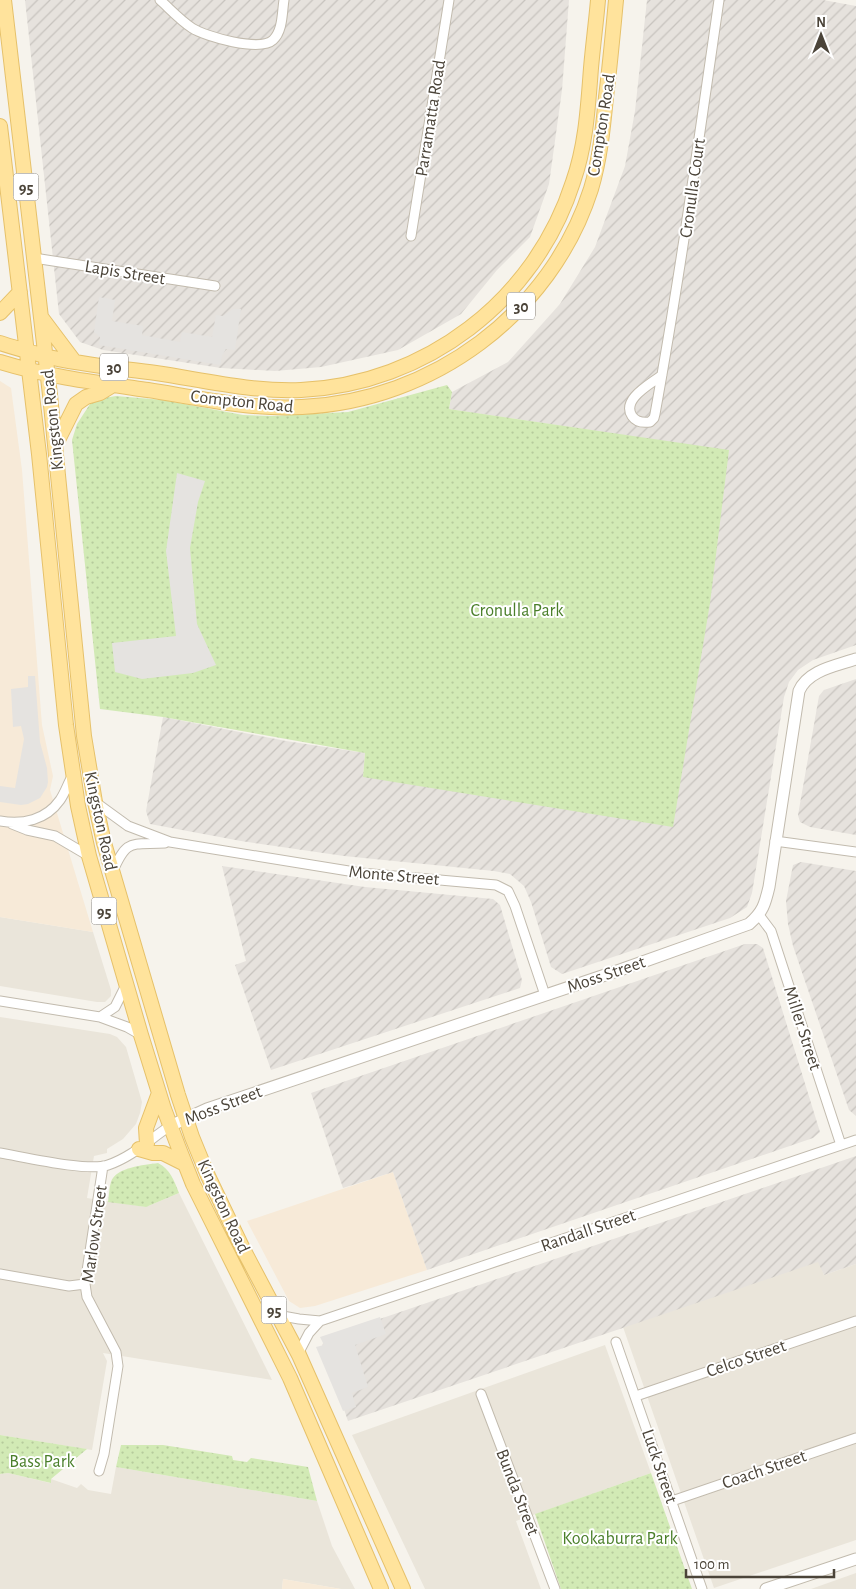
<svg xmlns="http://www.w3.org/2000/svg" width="856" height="1589" font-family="'Alegreya Sans',sans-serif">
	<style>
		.residential { fill: #eae5da }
		.commercial { fill: #f7ead8 }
		.industrial { fill: url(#industrial-furrows) }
		.grass { fill: url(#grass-dots) }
		.parking { fill: #e5e3e0 }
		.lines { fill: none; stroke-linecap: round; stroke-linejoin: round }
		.minor-casing { stroke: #c2bbae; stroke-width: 11 }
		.tertiary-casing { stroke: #c2bbae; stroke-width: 13 }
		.primary-casing { stroke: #e6c16a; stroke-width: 16 }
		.minor { stroke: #fff; stroke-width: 9 }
		.tertiary { stroke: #fff; stroke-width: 11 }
		.primary { stroke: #ffe39c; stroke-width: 14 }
		.labels { text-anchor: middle; stroke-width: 4; stroke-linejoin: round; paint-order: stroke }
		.shield { fill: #fff; stroke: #817c74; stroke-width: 1 }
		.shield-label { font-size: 16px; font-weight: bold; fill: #4b4439 }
		.street-label { font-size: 18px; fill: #4b4439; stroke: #fff }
		.park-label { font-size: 18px; fill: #4a7f2a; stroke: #fff }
	</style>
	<defs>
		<pattern id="industrial-furrows" width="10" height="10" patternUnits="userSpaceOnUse" patternTransform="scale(1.25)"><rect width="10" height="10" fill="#e6e2dd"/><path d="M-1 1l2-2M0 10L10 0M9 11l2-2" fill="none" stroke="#c7c3be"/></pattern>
		<pattern id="grass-dots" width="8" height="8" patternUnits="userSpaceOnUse" patternTransform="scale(1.25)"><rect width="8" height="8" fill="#d2eab5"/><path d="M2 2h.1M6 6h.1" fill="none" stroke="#b6ca9c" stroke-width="1.8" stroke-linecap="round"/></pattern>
	</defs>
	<rect width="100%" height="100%" fill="#f6f3ec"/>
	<!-- residential -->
	<path class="residential" d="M0,917L93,932L111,990V996L105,1002H97L0,986Z
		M0,1017L110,1034L117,1037L126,1047L142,1102L140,1113L136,1124L123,1139L107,1149V1153L94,1156L87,1198L146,1207L179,1193L272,1380L103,1353L107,1361L92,1450L0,1435Z
		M819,1261L824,1275L856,1264V1540L714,1588L623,1327Z
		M605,1345L651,1473L516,1521L541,1589H425L352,1435Z
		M116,1467L317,1501L332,1546L355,1589H341L283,1579L282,1589H0V1474L8,1473L50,1483L51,1479L77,1488L81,1484L88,1490L111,1494Z
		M856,1573V1589H811Z"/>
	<!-- commercial -->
	<path class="commercial" d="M0,381L11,388L22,470L42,725L53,776L50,790L93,932L0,917Z
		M393,1172L427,1270L315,1306L300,1308L289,1301L247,1221Z
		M283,1579L341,1589H282Z"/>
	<!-- industrial -->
	<path class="industrial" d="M25,0H569L562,90L549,184L530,237L497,270L461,314L398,350L321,367L275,371L221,368L103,350L80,342L59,314Z
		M647,0H823L856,6V645L813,660L798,670L789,682L784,697L752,893L747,907L730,918L562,974L551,967L531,902L524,886L510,874L494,871L344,856L241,841L150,824L146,811L163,717L286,741L365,753L363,777L729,451L449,409L452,392L508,362L560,304L595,247L625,166L635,111Z
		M856,679V835L810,827L800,822L798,815L819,696L824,690Z
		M801,862L856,871V1116L849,1110L793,946L788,924L786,901L793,865Z
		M222,866L365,887L493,899L500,905L522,980L520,988L271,1070L235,965L246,961Z
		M745,944H757L763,948L820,1132L813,1138L427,1270L393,1172L343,1188L311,1093Z
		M856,1156V1264L824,1275L818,1262L348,1421L322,1345L327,1337Z"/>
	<!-- grass -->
	<path class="grass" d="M447,385L452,392L449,409L729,450L710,603L673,827L363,777L365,753L163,717L100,709L72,440L77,424L90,404L98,399L116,396L163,400L243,415L272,416L348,412Z
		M158,1163C170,1169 174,1180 179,1193L146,1207L108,1202C109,1196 109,1188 111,1182C116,1167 144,1165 158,1163Z
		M0,1435L87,1449L51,1479V1483L8,1473L0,1474Z
		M121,1445H163L232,1456L233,1460L247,1462L251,1458L308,1467L317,1501L116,1467Z
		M651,1473L692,1589H561L535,1514Z"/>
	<!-- parking -->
	<path class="parking" d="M99,297L115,300L112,321L143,326L142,335L180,342L182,332L212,337L216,315L223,316L233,309H241L235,350L226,349L222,356L220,365L99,345L100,337L94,332Z
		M177,473L205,481L198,502L190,548L197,624L216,665L193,673L142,679L115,672L112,643L176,636L166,551Z
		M28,676H35L40,742L47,768L48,782L47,787L40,798L28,804L21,805L0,802V786L15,788L24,739L21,726L13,727L11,689L28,687Z
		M380,1317L386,1334L355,1345L368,1387L352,1393L356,1407L343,1411L316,1347L324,1345L320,1337Z"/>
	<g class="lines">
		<!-- minor casing -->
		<g class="minor-casing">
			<path id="minor" d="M160,0C170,9 180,20 192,28C206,37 260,52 273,40C283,31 282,12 284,0
				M411,236L449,0
				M34,258L215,286
				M662,375C651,384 621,399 632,416C636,422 643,423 650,422L654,418L655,414C680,276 699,138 719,0
				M95,802L128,826L170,842L361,873L496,885L508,891L515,906L545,995
				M0,821C23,825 46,820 60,800C65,793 68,783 73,775
				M12,824L27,830L55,836L89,856
				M775,841L856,852
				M112,873C127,838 130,845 165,843
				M759,915L771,931L841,1145
				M0,1001L100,1017L127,1027L141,1035
				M100,1017L115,1007L126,985
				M0,1153C24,1157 88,1172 108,1165C132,1157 150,1139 170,1126
				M0,1274L69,1286L85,1284
				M277,1315L299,1319L320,1321L856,1140
				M616,1342L702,1589
				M298,1354L309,1333L320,1321
				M481,1394L555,1589
				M636,1396L856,1321
				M99,1471L104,1454L118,1366L116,1352L87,1297L85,1284L103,1166
				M672,1501L856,1438"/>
		</g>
		<!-- tertiary casing -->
		<g class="tertiary-casing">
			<path id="tertiary" d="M170,1126L207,1109L620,970L749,924C763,912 765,904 769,887L799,691C808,670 836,666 856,659
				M766,1589L856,1559"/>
		</g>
		<!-- primary casing -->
		<g class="primary-casing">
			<path id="primary" d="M4,0L50,395L84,736L95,802L104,843L178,1095L192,1137L208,1176L243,1249L299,1355L403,1589
				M0,126L39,454L66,725L78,806L89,856L141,1035L164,1109L178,1146L193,1184L290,1378L381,1589
				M0,313L20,292
				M41,317L74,361
				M0,343C15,348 30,352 45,356C81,365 119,368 156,373C203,380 252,392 301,390C425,384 535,301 573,182C586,145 588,107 591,68C593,45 596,23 598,0
				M0,362C48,377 98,383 148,390C198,398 251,410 302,407C432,401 551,314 591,189C600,159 603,128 606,97C610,65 613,32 616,0
				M56,444L76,404L86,397L100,393L113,385
				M147,1144L146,1128L159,1093
				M139,1149L153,1153H163L185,1164"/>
		</g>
		<!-- minor -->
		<use href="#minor" class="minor"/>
		<!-- tertiary -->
		<use href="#tertiary" class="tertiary"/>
		<!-- primary -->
		<use href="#primary" class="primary"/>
	</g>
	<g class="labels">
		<!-- shield labels -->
		<g class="shield">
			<rect x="13.5" y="173.5" width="25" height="27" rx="4"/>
			<rect x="507" y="292.5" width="28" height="27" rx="4"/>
			<rect x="100" y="353.5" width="28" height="27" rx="4"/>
			<rect x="91.5" y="897.5" width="25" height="27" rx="4"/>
			<rect x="261.5" y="1296.5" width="25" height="27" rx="4"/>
		</g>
		<g class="shield-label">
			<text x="26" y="193">95</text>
			<text x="521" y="312">30</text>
			<text x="114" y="373">30</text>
			<text x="104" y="917">95</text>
			<text x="274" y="1316">95</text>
		</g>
		<!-- street labels -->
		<g class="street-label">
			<text transform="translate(430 118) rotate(-81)" y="6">Parramatta Road</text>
			<text transform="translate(601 125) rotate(-81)" y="6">Compton Road</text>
			<text transform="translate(692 188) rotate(-82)" y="6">Cronulla Court</text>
			<text transform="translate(125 272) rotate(9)" y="6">Lapis Street</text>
			<text transform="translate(242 401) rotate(6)" y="6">Compton Road</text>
			<text transform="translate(52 420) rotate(-96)" y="6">Kingston Road</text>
			<text transform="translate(101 821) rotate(78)" y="6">Kingston Road</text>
			<text transform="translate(394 875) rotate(5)" y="6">Monte Street</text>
			<text transform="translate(606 974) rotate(-19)" y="6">Moss Street</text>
			<text transform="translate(803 1028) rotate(72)" y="6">Miller Street</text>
			<text transform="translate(223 1105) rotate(-21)" y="6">Moss Street</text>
			<text transform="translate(224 1206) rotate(65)" y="6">Kingston Road</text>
			<text transform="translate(588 1230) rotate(-19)" y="6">Randall Street</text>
			<text transform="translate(94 1234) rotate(-82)" y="6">Marlow Street</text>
			<text transform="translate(746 1358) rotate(-19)" y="6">Celco Street</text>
			<text transform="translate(660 1466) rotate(71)" y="6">Luck Street</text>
			<text transform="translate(764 1469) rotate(-19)" y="6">Coach Street</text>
			<text transform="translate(518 1492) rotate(69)" y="6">Bunda Street</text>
		</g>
		<!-- park labels -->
		<g class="park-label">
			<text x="517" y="616">Cronulla Park</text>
			<text x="42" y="1467">Bass Park</text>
			<text x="620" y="1544">Kookaburra Park</text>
		</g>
	</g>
	<!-- north arrow -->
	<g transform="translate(821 35)" stroke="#ffffff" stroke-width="4" paint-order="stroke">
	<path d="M0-4L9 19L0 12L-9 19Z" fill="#4b4439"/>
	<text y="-8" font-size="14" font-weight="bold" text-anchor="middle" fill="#4b4439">N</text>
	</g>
	<!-- scale -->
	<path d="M686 1569v8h148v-8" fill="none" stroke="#4b4439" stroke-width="2.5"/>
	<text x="694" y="1569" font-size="15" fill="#4b4439" stroke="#ffffff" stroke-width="4" paint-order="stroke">100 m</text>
</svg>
